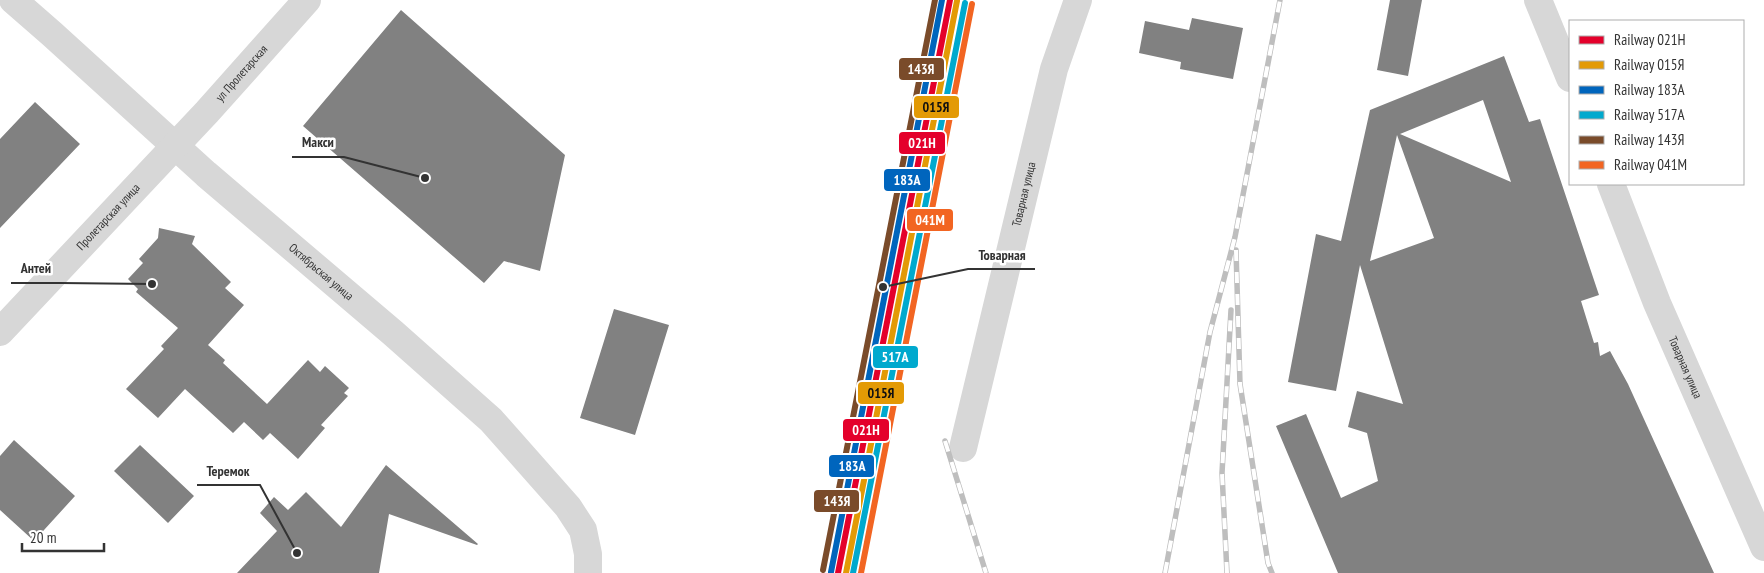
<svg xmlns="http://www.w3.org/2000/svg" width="1764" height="573" font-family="'PT Sans Narrow',sans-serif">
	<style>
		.building { fill: #818181; fill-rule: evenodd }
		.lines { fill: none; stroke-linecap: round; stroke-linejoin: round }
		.minor { stroke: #d7d7d7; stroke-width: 28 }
		.rail-casing { stroke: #bebebe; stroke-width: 5.5 }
		.rail { stroke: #fff; stroke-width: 4; stroke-dasharray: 11; stroke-linecap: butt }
		.rail-1-casing { stroke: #fff; stroke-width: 10 }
		.rail-2-casing { stroke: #fff; stroke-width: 10 }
		.rail-3-casing { stroke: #fff; stroke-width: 10 }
		.rail-4-casing { stroke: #fff; stroke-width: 10 }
		.rail-5-casing { stroke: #fff; stroke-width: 10 }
		.rail-6-casing { stroke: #fff; stroke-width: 10 }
		.rail-1 { stroke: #e4002b; stroke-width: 6 }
		.rail-2 { stroke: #e39a05; stroke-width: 6 }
		.rail-3 { stroke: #0065bd; stroke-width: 6 }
		.rail-4 { stroke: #00a9ce; stroke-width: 6 }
		.rail-5 { stroke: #7a4b2a; stroke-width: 6 }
		.rail-6 { stroke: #f26522; stroke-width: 6 }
		.labels { text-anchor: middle; stroke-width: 5; stroke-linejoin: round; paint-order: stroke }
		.street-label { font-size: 12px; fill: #333; stroke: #fff }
		.leader { fill: none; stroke: #333; stroke-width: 2 }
		.callout-dot { fill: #333; stroke: #fff; stroke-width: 2 }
		.callout-label { font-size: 14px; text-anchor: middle; font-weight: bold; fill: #333; stroke: #fff; stroke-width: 5; stroke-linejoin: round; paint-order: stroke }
		.line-badge { stroke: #fff; stroke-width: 2 }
		.badge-label { font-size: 14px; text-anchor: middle; font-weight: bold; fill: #fff }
		.pale-badge-label { font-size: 14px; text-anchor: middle; font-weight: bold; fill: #111 }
	</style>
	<rect width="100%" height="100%" fill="#fff"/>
	<!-- building -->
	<path class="building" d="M1390,0H1422L1408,76L1377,70Z
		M401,10L565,155L540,271L504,261L484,283L303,126Z
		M1192,18L1243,28L1233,79L1180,69L1181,62L1139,53L1145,21L1189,30Z
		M1504,56L1529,122L1540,119L1599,295L1581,301L1594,343L1598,342L1600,356L1610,351L1628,384L1714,573H1338L1276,426L1306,414L1341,498L1378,481L1367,433L1348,427L1357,391L1403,404L1360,265L1336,391L1288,382L1316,234L1341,241L1370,110ZM1483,100L1511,182L1400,134ZM1397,135L1434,238L1370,261Z
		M35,102L80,144L0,228V139Z
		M159,228L195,236L192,244L231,282L225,288L244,305L208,345L225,360L223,363L267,404L308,360L320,372L325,366L349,388L344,393L348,396L321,425L325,428L298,459L270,433L263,440L244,422L233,433L185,389L158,418L126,389L164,349L161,346L178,328L136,292L138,289L128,279L143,263L139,259L158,238Z
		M614,309L669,325L635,435L580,418Z
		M14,440L75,496L34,541L0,510V456Z
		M140,445L194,496L168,523L114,471Z
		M386,465L478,544L477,545L389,514L379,573H237L277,531L260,513L274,497L288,510L306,492L341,527Z"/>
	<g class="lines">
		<!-- minor -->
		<g class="minor">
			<path id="s1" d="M13,0L52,34L206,174L393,333L491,420L568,507L583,530L588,554V573"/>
			<path d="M1538,0L1570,78"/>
			<path id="s2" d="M1611,184L1657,303L1764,547"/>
			<path id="s3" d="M0,332L207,112L307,0"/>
			<path id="s4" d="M963,448L1054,69L1078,0"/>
		</g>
		<!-- rail casing -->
		<g class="rail-casing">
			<path id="rail" d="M1236,250L1240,384L1268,563L1272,573
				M945,441L986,573
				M1165,573L1210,332L1235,237L1280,0
				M1227,573L1222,473L1231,310"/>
		</g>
		<!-- rail -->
		<use href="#rail" class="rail"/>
		<!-- rail-1 casing -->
		<g class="rail-1-casing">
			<path id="rail-1" d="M838,573L950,0"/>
		</g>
		<!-- rail-2 casing -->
		<g class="rail-2-casing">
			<path id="rail-2" d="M846,573L957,1"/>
		</g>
		<!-- rail-3 casing -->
		<g class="rail-3-casing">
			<path id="rail-3" d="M831,572L942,0"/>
		</g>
		<!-- rail-4 casing -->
		<g class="rail-4-casing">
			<path id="rail-4" d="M853,573L965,3"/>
		</g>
		<!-- rail-5 casing -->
		<g class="rail-5-casing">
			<path id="rail-5" d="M823,570L935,0"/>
		</g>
		<!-- rail-6 casing -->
		<g class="rail-6-casing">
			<path id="rail-6" d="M861,573L972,4"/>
		</g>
		<!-- rail-1 -->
		<use href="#rail-1" class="rail-1"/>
		<!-- rail-2 -->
		<use href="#rail-2" class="rail-2"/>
		<!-- rail-3 -->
		<use href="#rail-3" class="rail-3"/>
		<!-- rail-4 -->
		<use href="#rail-4" class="rail-4"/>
		<!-- rail-5 -->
		<use href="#rail-5" class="rail-5"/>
		<!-- rail-6 -->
		<use href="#rail-6" class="rail-6"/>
	</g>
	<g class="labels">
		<!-- street labels -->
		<g class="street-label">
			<text dy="4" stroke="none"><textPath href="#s3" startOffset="354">ул Пролетарская</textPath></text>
			<text dy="4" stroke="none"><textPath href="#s4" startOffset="261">Товарная улица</textPath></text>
			<text dy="4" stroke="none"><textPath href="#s3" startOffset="158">Пролетарская улица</textPath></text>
			<text dy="4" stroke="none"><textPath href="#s1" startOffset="411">Октябрьская улица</textPath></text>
			<text dy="4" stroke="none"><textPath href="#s2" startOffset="198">Товарная улица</textPath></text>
		</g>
	</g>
	<!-- callouts -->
	<path class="leader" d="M425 178L344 157H292M883 287L968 269H1035M152 284L61 283H11M297 553L260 485H197"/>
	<g class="callout-dot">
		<circle cx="425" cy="178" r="5"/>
		<circle cx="883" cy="287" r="5"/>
		<circle cx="152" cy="284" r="5"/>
		<circle cx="297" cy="553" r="5"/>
	</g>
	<g class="callout-label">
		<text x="318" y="147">Макси</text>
		<text x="1002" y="260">Товарная</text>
		<text x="36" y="273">Антей</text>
		<text x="228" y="476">Теремок</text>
	</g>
	<g class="line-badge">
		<rect x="898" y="57" width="47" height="24" rx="5" fill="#7a4b2a"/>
		<rect x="913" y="95" width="47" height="24" rx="5" fill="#e39a05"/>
		<rect x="898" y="131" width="48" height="24" rx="5" fill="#e4002b"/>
		<rect x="883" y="168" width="48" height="24" rx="5" fill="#0065bd"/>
		<rect x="906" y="208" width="48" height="24" rx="5" fill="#f26522"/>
		<rect x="872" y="345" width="47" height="24" rx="5" fill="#00a9ce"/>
		<rect x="857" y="381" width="48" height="24" rx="5" fill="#e39a05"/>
		<rect x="842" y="418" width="48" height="24" rx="5" fill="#e4002b"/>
		<rect x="828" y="454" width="47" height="24" rx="5" fill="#0065bd"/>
		<rect x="813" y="489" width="47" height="24" rx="5" fill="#7a4b2a"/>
	</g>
	<g class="badge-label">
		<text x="921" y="74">143Я</text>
		<text x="922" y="148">021Н</text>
		<text x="907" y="185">183А</text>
		<text x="930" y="225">041М</text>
		<text x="895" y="362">517А</text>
		<text x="866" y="435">021Н</text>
		<text x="852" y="471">183А</text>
		<text x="837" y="506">143Я</text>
	</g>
	<g class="pale-badge-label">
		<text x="936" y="112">015Я</text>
		<text x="881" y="398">015Я</text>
	</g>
	<!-- legend -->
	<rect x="1569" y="20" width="175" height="165" fill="#ffffff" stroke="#adadad"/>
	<rect x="1579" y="36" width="25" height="8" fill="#e4002b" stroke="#adadad"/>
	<text x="1614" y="45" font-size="15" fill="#333333">Railway 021Н</text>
	<rect x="1579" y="61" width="25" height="8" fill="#e39a05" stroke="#adadad"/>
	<text x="1614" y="70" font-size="15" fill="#333333">Railway 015Я</text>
	<rect x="1579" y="86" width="25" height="8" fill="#0065bd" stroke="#adadad"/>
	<text x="1614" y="95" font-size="15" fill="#333333">Railway 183А</text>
	<rect x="1579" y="111" width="25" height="8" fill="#00a9ce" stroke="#adadad"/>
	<text x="1614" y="120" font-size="15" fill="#333333">Railway 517А</text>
	<rect x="1579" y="136" width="25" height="8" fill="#7a4b2a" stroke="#adadad"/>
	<text x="1614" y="145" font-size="15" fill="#333333">Railway 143Я</text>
	<rect x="1579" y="161" width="25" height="8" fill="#f26522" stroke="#adadad"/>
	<text x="1614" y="170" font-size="15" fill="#333333">Railway 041М</text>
	<!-- scale -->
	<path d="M22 543v8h82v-8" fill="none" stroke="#333333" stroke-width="2.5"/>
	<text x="30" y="543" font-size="15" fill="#333333" stroke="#ffffff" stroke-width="4" paint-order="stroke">20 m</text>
</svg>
